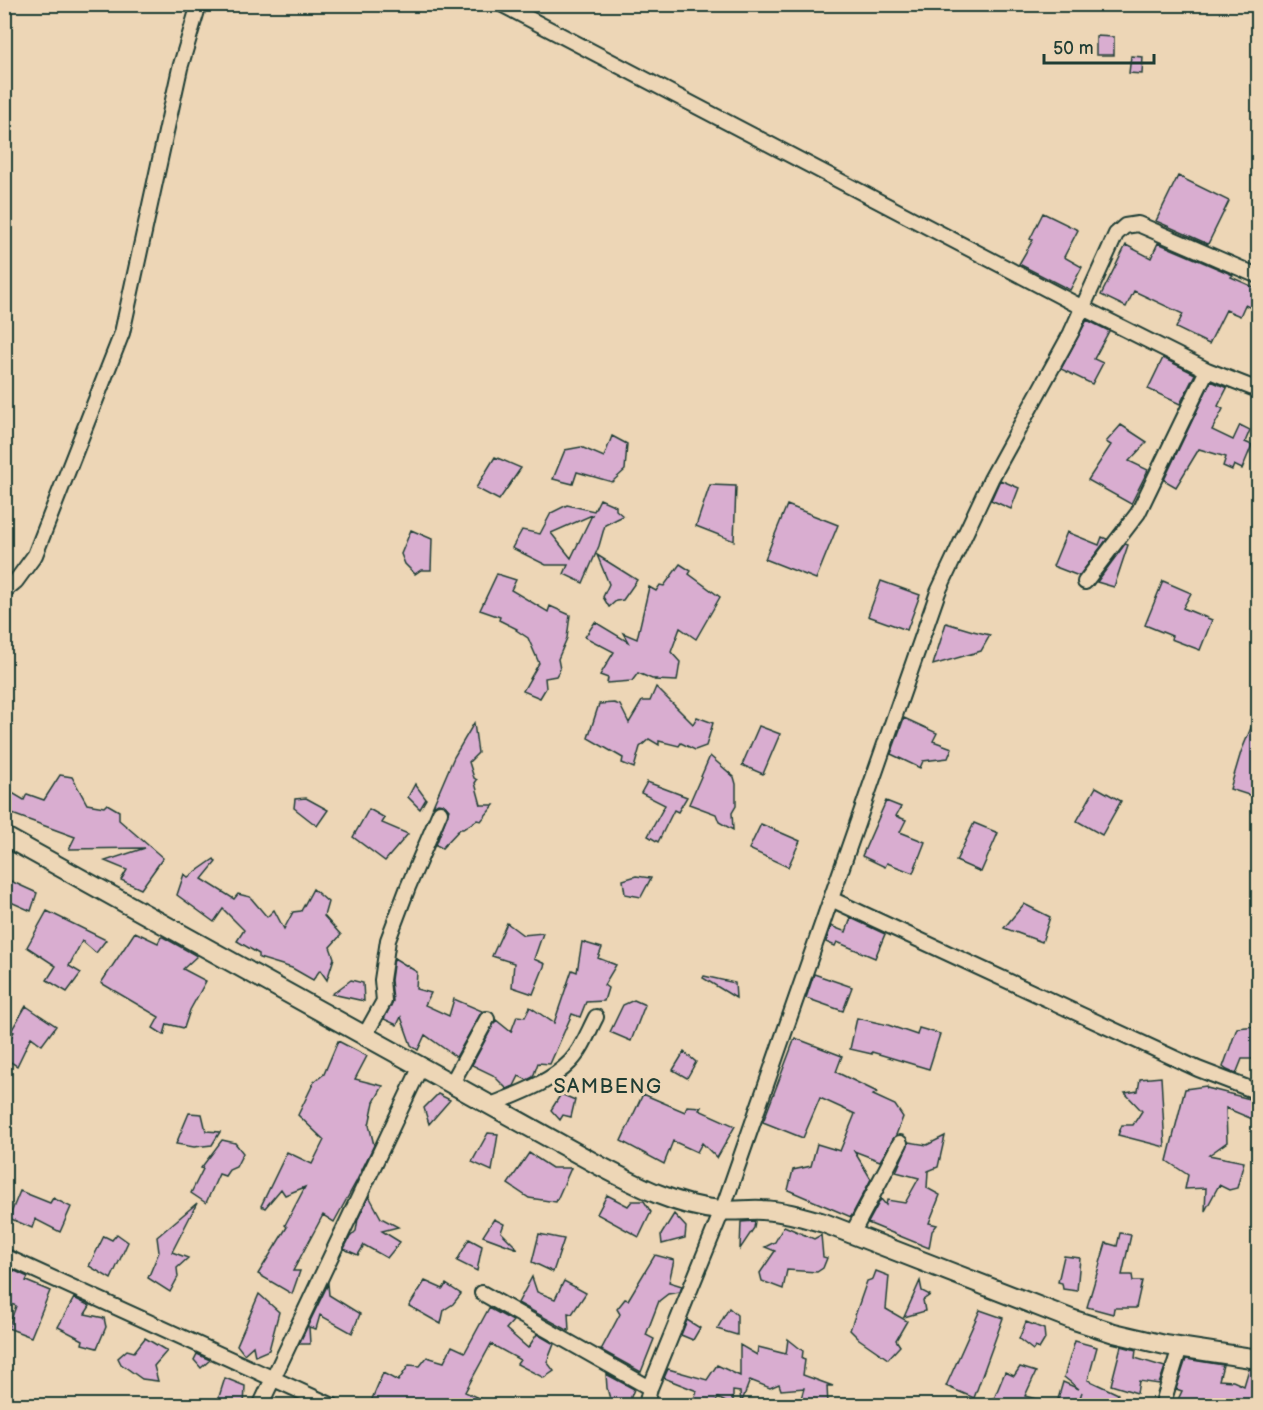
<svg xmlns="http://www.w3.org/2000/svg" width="1263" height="1410" font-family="'Balsamiq Sans',sans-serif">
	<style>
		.building { fill: #d9add0; stroke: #1f3d34; stroke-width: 1.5; fill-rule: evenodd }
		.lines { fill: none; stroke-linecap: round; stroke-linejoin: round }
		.minor-casing { stroke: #1f3d34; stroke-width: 18 }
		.tertiary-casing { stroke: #1f3d34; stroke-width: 22 }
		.minor { stroke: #edd6b6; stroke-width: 14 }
		.tertiary { stroke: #edd6b6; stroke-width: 18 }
		.labels { text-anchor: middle; stroke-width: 6; stroke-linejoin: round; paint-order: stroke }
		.quarter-label { font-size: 20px; letter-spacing: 1.5px; fill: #1f3d34; stroke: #edd6b6 }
	</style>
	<rect width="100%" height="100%" fill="#edd6b6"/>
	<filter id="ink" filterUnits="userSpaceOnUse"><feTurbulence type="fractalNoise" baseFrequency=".0167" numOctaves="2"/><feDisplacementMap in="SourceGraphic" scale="12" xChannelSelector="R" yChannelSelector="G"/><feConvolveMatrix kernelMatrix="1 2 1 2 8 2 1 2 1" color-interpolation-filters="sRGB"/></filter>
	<g filter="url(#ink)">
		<!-- building -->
		<path class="building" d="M1096,36L1114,37V55H1096Z
			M1131,56L1143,57L1142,74L1129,73Z
			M1178,176L1229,201L1208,244L1156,221Z
			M1043,213L1078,230L1064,257L1082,267L1070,290L1019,264L1033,240L1030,239Z
			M1158,243L1233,275L1231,277L1258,289V311L1245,305L1240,316L1226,310L1209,344L1176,328L1183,314L1134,291L1126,307L1101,295L1126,245L1151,258Z
			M1087,320L1109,331L1094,359L1103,363L1092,384L1061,369Z
			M1163,358L1195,374L1180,404L1148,389Z
			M1211,381L1227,388L1218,406L1223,409L1212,430L1233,440L1240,425L1250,430L1245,442L1252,445L1242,469L1234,465L1232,470L1223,466L1226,457L1199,449L1176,487L1164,480Z
			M1121,425L1147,442L1129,461L1148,470L1131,504L1088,480L1111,445L1106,442Z
			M612,436L627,444L625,470L612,482L577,472L573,484L553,479L565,450L581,447L604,457Z
			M495,457L521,468L499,500L476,488Z
			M1000,480L1019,488L1011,509L991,500Z
			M710,485L736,486L734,541L696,526Z
			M600,499L616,506V510L623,516L605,525L599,546L583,583L564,574L568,565H546L512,548L522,530L540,534L551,513L567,505L594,511ZM592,515L571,558L551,533Z
			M787,505L838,525L816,579L765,559Z
			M411,530L432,539L431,570H421L415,574L405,564L401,554Z
			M1067,532L1099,545L1102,537L1107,539L1079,576L1053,566Z
			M1125,544L1128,545L1114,587L1097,582Z
			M597,555L637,580L623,600L616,601L609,607L603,597L609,584Z
			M680,564L691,571L689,574L720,597L696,639L680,628L671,652L680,662L677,681L655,680L656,679H652L638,673L632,681L607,683L608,678L600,675L614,652L585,637L595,622L628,642L623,633L637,639L649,587L656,591L660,585L664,586Z
			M497,574L516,580L511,590L548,612L550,606L570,615L567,638L558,659L560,669L556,676L545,678L546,688L540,698L523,691L539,663L528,638L516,630L517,629L499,620L500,617L480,610Z
			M881,581L920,595L907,630L868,616Z
			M1163,581L1191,593L1183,608L1212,620L1200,650L1171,639L1172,636L1145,625Z
			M946,623L973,631L990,635L981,651L933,665Z
			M656,687L693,724L697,717L713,723L706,746L695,750L681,743L679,746L659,741V745L649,739L640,747L634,768L622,763L623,758L588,738L599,704L614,703L620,705L629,723L642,701H650Z
			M1258,711V798L1230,789L1241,752Z
			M904,718L937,733L933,741L952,748L948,758L923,761L920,768L891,754Z
			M474,723L478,753L469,762L474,778L477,780L475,783L481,805H494L481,821L477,820L463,829H460L442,848L436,845L449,810L443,804L438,803L433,806L454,757Z
			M759,726L780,734L763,774L742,765Z
			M710,756L734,777L736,784V806L732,813L733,830L719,822L716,814L689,804Z
			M60,775L72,777L87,804L104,807L107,804L119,811V820L163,858L141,889L121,880L127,870L105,861L145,848L69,849L75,837L4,811V788L24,800L27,794L44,800Z
			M647,782L687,797L678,812L674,810L658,842L648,836L665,805L641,793Z
			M415,784L426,799L420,809L408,797Z
			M1096,787L1121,801L1102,835L1077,821Z
			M306,798L328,810L317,826L294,808L295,799Z
			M886,801L901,807L896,816L906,820L900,832L925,842L913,873L887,863L885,867L862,856Z
			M369,809L385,818L382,823L408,834L385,861L353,837Z
			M974,823L998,833L981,872L956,861Z
			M761,824L800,841L788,867L749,849Z
			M214,859L216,862L202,879L234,899L238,894L250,897L267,917L274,910L284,929L293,912L301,911L313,889L328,902L324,916L341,935L330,947L334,958L327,980L320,970L313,980L292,968L259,958V954L237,941L244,930L223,909L214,922L177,895L184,874L188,877Z
			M636,876L651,878L641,897L625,894L623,880Z
			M4,878L37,893L31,911L4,899Z
			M1024,904L1050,917L1042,942L1004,928Z
			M47,911L106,940L96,953L82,941L69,966L81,973L67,992L47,980L56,966L27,947Z
			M851,918L885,934L875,958L837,942L835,946L826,942L831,926L846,932Z
			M507,923L523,935L543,933L534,959L545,964L533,994L512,987L514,963L492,956Z
			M135,932L158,943L161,937H163L197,956L183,969L206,981L190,1010L184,1028L167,1024L164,1035L153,1028L159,1017L101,983Z
			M582,942L602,948L598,958L616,965L604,985L608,988L604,1001L586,1002L580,1017L572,1014L550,1064L538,1063L533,1077L527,1080L519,1076L514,1086L507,1089L493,1075L472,1065L496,1020L511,1032L517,1016L525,1017L530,1007L554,1023L572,970L577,972Z
			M394,958L417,972L416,989L431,993L425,1005L449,1016L454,999L482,1011L456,1057L425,1035L418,1050L411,1045L401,1017L397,1025L384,1019L393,1001L391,980Z
			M814,974L852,987L843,1011L806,998Z
			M704,976L735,983L736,998L703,978Z
			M351,980L363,983L364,1001L332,994Z
			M634,1000L645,1005L631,1041L610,1032L623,1005Z
			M26,1006L56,1026L42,1045L31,1037L17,1066L4,1058V1049L14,1032L11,1031Z
			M857,1018L888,1025L917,1035L919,1028L940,1034L929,1069L872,1052V1054L850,1049Z
			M1256,1026L1254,1059H1242L1236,1074L1227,1070L1223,1067L1237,1028Z
			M795,1038L842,1056L836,1072L877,1092L873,1095L895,1105L903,1117L896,1135L880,1161L854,1151L871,1179L851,1217L788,1190L793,1170L811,1166L817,1144L840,1151L855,1114L820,1098L803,1138L763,1122Z
			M338,1041L367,1056L355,1079L383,1086L374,1102L369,1125L374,1145L356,1182L334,1222L323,1215L293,1271H300L292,1294L258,1274L287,1227L285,1225L305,1187L285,1195L281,1189L265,1208L261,1206L287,1152L312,1164L324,1140L298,1115L314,1082L324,1074Z
			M684,1052L696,1062L687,1078L673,1070Z
			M1161,1077L1165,1147L1118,1135L1122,1125H1133L1142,1111L1125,1093L1138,1091L1140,1079Z
			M1206,1086L1207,1088L1258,1101V1116L1252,1119L1226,1108L1227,1142L1209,1155L1244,1162L1237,1188L1229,1190L1219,1185L1205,1211L1206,1188L1185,1189L1188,1175L1167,1161L1185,1089Z
			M438,1094L450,1100L429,1124L424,1108Z
			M561,1094L575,1100L571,1117L563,1115L560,1120L551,1110Z
			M643,1094L685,1112L687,1106L701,1107L699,1110L735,1126L717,1158L702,1143L697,1152L673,1141L664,1164L621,1141Z
			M189,1113L202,1114L206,1131L220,1132L212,1145L194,1147L176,1144Z
			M488,1133L498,1134L492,1171L472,1162Z
			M945,1136L938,1167L928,1171L927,1188L940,1195L929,1223L937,1225L932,1231L929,1248L868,1223L881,1199L886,1205L887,1200L905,1203L919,1178L896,1172L909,1142L927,1145Z
			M222,1140L235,1143L243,1153L236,1167L229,1170L225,1176L219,1174L206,1203L191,1193L203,1169L201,1168Z
			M529,1153L552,1168H571L556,1202L529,1198L508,1184Z
			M20,1191L50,1203L53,1198L71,1207L60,1232L35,1219L32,1228L9,1218Z
			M607,1195L628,1206L632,1201H644L651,1212L639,1237L597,1214Z
			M369,1196L381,1218L398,1227L382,1231L400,1242L387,1258L364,1245L358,1255L344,1249L350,1237L356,1231L358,1219Z
			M197,1203L172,1252L188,1258L177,1268L178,1277L170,1292L148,1278L159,1252L157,1237Z
			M674,1214L686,1227L685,1238L662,1244L661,1235Z
			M494,1219L504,1224L501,1232L518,1249L483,1236Z
			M755,1221L754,1228L740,1249L741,1222Z
			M784,1226L814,1239L821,1235L823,1257L827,1258L823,1268L817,1272L787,1270L783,1289L762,1281L760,1273L775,1251L765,1247L775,1242Z
			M1120,1233L1131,1235L1122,1275H1132L1133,1281H1142L1136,1308H1114L1113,1314L1087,1307L1106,1243L1117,1246Z
			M117,1234L128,1242L111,1279L89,1266L104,1236L112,1240Z
			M539,1234L564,1239L553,1272L532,1262Z
			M469,1239L482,1246L477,1271L457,1261Z
			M655,1255L674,1260L669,1282L682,1286L680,1292L668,1294L659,1301L646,1335L654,1339L641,1372L601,1350L620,1314L617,1309L625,1299L628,1300Z
			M1064,1256L1080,1258L1077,1291L1063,1289L1062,1283L1058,1282Z
			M4,1266L28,1277L26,1281L50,1291L31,1337L8,1328L16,1306L4,1301Z
			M876,1271L889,1276L886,1309L907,1321L896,1340L900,1346L888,1359L859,1339L850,1330L867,1281L873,1279Z
			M532,1277L537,1292L555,1299L564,1281L586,1293L572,1314L568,1313L569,1331L518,1303Z
			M425,1281L443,1289L446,1284L461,1294L453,1304L444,1310L441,1324L409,1306Z
			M920,1281L922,1291L930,1295L923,1300L925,1311L904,1317Z
			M328,1284L329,1295L360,1314L352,1333L320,1315L316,1329L309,1327L310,1344H299Z
			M259,1294L279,1312L269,1350L255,1356L253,1346L244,1354L237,1345Z
			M74,1298L90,1306L85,1314L104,1318L106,1327L97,1348L82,1344L83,1340L58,1327Z
			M489,1308L513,1321L506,1329L528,1348L537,1334L554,1344L547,1362L554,1371L544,1378L517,1364L520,1360L491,1344L465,1392L496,1406H369L383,1373L398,1381L409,1365L420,1366L427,1357L444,1362L452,1346L465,1352Z
			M729,1308L737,1315V1335L717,1329Z
			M980,1310L1003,1318L974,1398L946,1386Z
			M687,1320L700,1328L693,1340L681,1335Z
			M1026,1322L1044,1329L1045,1339L1039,1349L1035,1347L1033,1350L1019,1339Z
			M145,1338L167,1351L154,1366L158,1381L142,1379L121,1364L118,1358L127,1350L134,1352Z
			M788,1339L803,1351L802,1359L805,1360L803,1375L833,1386H827L828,1406H799L804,1388L781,1390L779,1384L770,1388L750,1380L741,1404L740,1392L733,1391V1406L718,1398L713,1406H691L697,1391L664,1378L668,1369L707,1380L717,1365L740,1376V1345L757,1355L758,1347L786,1354Z
			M1075,1341L1097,1347L1088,1380L1118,1394L1115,1404L1080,1398L1082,1392L1077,1406H1056L1063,1382L1079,1389L1064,1377Z
			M1121,1346L1136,1350L1135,1358L1165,1367L1159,1384L1139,1381L1137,1393L1111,1385Z
			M197,1354L210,1360L201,1368L194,1360Z
			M1186,1359L1223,1365L1219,1380L1233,1381L1244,1386L1249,1369L1258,1370V1406H1175L1182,1391L1176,1389Z
			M1020,1367L1036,1372L1025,1396L1047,1402L1046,1406H991L1005,1372L1014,1376Z
			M606,1374L634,1389L631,1397L630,1406H612L607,1388Z
			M225,1378L245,1386L244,1406H216Z"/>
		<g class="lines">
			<!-- minor casing -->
			<g class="minor-casing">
				<path id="minor" d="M501,4L1083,308L1207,370L1258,390
					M1085,582L1138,513L1207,370
					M4,591L16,581L35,555L122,333L180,68L199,4
					M831,899L1198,1069L1258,1092
					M365,1035L384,1001L382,980L388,940L408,887L440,812
					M452,1083L487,1019
					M491,1105C517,1094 550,1083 570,1062C582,1050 588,1032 596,1017
					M852,1234L900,1143
					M4,1256L333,1406
					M482,1293L650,1388
					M260,1406L421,1066
					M646,1406L650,1388L722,1211L938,592L991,479L1071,333L1116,234L1125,226L1138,224L1258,276
					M1162,1406L1180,1347"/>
			</g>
			<!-- tertiary casing -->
			<g class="tertiary-casing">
				<path id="tertiary" d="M4,836L600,1166C638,1186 676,1206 720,1210C734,1212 748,1209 762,1210C784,1211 803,1217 824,1223L1071,1319L1114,1333L1165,1345L1258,1359"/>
			</g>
			<!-- minor -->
			<use href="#minor" class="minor"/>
			<!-- tertiary -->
			<use href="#tertiary" class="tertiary"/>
		</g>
	</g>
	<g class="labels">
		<!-- quarter labels -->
		<g class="quarter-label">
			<text x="608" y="1093">SAMBENG</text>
		</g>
	</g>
	<!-- margin -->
	<rect width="1263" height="1410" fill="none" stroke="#edd6b6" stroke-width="24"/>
	<rect x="12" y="12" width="1239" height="1386" fill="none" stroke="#1f3d34" stroke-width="2" filter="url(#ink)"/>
	<!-- scale -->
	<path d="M1044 54v9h110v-9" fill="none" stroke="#1f3d34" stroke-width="3"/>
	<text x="1053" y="54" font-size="18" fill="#1f3d34" stroke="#edd6b6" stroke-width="4.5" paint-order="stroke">50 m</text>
</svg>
